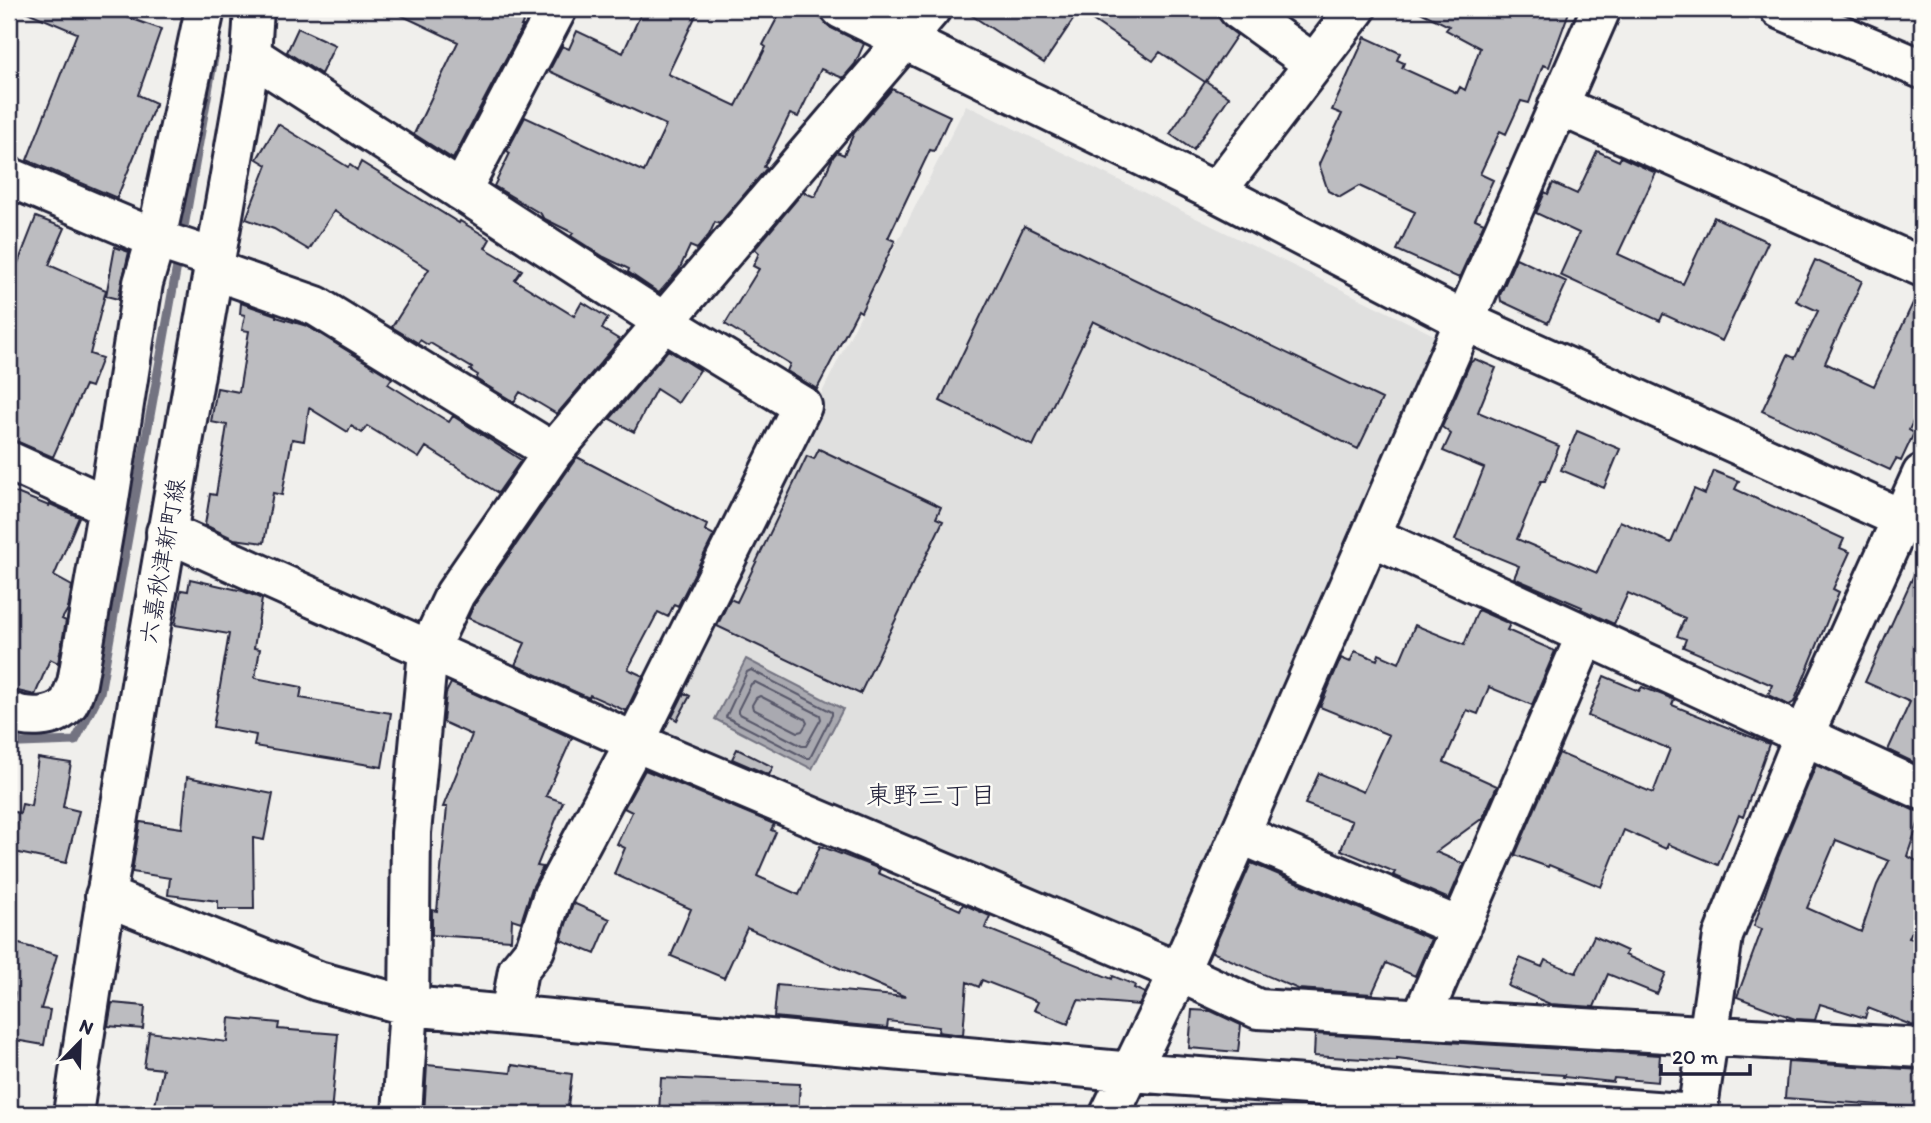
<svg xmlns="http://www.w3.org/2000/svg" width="1931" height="1123" viewBox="0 0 1931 1123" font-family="Itim,'Klee One',sans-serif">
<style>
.built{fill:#e0e0df}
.water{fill:#a9a9b0;stroke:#737381;stroke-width:2}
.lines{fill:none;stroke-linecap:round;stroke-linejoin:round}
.shore{stroke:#58586a;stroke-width:2}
.stream{stroke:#737381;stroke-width:9}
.building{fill:#bcbcc0;stroke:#22223b;stroke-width:2;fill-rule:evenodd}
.minor-casing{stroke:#22223b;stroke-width:44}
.major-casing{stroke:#22223b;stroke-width:44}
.minor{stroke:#fdfcf7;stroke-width:38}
.major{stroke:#fdfcf7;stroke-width:38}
.labels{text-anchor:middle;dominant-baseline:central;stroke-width:5;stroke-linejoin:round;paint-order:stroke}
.street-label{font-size:24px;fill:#22223b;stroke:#fdfcf7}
.neighbourhood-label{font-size:26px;fill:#22223b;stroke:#fdfcf7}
</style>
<rect width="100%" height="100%" fill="#f0efec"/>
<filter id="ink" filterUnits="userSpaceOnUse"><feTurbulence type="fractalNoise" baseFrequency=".0143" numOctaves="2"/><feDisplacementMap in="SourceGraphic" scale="14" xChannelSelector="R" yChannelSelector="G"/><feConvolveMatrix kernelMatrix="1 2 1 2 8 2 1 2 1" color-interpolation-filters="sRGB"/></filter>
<g filter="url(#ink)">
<path class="built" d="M966,105L1434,335L1438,348L1175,946L1163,950L662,738L656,724Z"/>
<path class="water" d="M746,659L843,709L812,769L715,719Z"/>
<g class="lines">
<path class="shore" d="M751,670L832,712V715L810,758H806L726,717L747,672Z
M755,682L820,715L821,719L806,746H802L738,713V710L751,684Z
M760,696L805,719L807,723L802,731L798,732L753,709L752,705L756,698Z"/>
<path class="stream" d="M182,238L217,41
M9,738L21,743L75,741L100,693L179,255"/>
</g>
<path class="building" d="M20,9H104L161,29L138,95L156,103L117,198L27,160L77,33Z
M388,9H529L521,26H523L453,159L414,134L458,42Z
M643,9H699L668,74L736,106L766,47L763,45L782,9H814L812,14L822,19L831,28L864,44L855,64L843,78L821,69L798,117L790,114L764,167L767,168L719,224L715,222L709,235L697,249L690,246L679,270L659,293L628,272L629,269L604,257L571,236L573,233L543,218L541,214L494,186L510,153L507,151L525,117L644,172L666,125L549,71L562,46L569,49L577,31L623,53Z
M962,9H1210L1217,14L1225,26L1237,35L1206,81L1229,97L1193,150L1170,134L1205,82L1160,52L1153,61L1079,11L1044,63Z
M1414,9H1570L1549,67L1543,65L1529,103L1521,101L1506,134L1500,131L1480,174L1493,180L1475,219L1484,223L1459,278L1397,250L1415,212L1359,186L1340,197L1328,191L1319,164L1342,114L1332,110L1365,37L1400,53L1397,60L1404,63L1402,68L1457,93L1460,87L1465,90L1480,48L1446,30L1449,26Z
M298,28L335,45L321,74L287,52Z
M892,89L950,116L934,151L930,150L888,238L895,241L879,275L861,312L858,310L817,389L787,371L790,364L725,324L759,269L753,266L759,253L755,249L803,192L815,197L833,157L837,152L844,155L854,133Z
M278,124L348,167L350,165L357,170L361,162L459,223L460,221L490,239L485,248L522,270L515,280L574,316L582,302L608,318L602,329L620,340L557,414L520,392L514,402L476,379L478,375L470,370L472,368L430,343L428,345L420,340L418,343L392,327L429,269L334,211L309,250L274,229L246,219L267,165L257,159Z
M1597,151L1619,161L1621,157L1656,173L1618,254L1683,284L1714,217L1768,242L1722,341L1663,314L1660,321L1560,275L1579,233L1536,213L1545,192L1548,194L1553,183L1577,194Z
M36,217L65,228L49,265L106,290L90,354L102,358L91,387L85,385L53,457L9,438V286Z
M1024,226L1382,399L1358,449L1093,321L1033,446L940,401Z
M115,247L129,252L118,299L106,296Z
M1516,258L1567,282L1548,323L1501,301L1500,295Z
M1815,260L1862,281L1825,363L1874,386L1920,288L1922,289V402L1909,430L1914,433L1901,461L1896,459L1890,470L1762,411L1788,355L1795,358L1818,311L1796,301Z
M241,303L276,315V317L307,326L392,378L388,384L449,422L453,416L521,460L498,493L426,447L419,458L367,426L362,433L351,426L348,432L309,408L304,441L292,439L282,495L273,493L264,543L234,539L205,525L210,494L216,495L227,425L211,422L217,388L239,392L249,331L242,330L245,315L240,314Z
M668,350L700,370L678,403L656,389L634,432L610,419Z
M1475,359L1496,368L1478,412L1559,446L1545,481H1541L1517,539L1597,573L1620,521L1671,543L1694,489L1705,494L1714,471L1739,481L1735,489L1844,539L1840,548L1850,552L1833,589L1839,592L1794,702L1789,705L1768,695L1772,685L1683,647L1686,639L1677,636L1685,618L1628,593L1614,624L1581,609L1582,607L1514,578L1519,566L1455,540L1484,468L1443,451L1451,434L1442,427L1470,363Z
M1577,431L1620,449L1604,488L1561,470Z
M819,449L941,507L936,518L943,521L860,694L717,626L730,599L737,602L807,456L814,459Z
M577,457L707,525L705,530L714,535L678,606L674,604L668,617L658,612L628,669L643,676L626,711L590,695L589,698L515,665L525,643L468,618L474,605Z
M9,490L49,506L50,504L79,517L54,576L72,586L68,609L62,619L66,621L58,663L50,659L35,695L9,689Z
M1922,557V748L1915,763L1888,750L1910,702L1865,682Z
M190,579L243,591L262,599L254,648L260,649L255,678L302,687L300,698L391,713L382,767L254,746L256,735L213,727L229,634L175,625L181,590L188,591Z
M1478,610L1510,624L1507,630L1555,651L1532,705L1489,687L1478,714L1467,710L1444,762L1497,786L1482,820H1480L1436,852L1464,864L1449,899L1393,875L1395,872L1341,850L1352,821L1305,804L1319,773L1363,792L1389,735L1320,707L1341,658L1350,662L1355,651L1377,660L1379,654L1399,663L1415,625L1464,645Z
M1604,676L1639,691L1642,687L1668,697L1674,700L1672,705L1769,744L1743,817L1739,815L1718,865L1668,844L1666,849L1624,830L1601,887L1549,865L1548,867L1515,855L1559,753L1653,793L1670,749L1588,716Z
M451,683L572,738L546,796L563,802L537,866L543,867L532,888L521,922L512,919L511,940L432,935V910L437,911L447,807H443L472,735L443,722L446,693Z
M684,693L690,696L677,720L672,717Z
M737,749L773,767L769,775L732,759Z
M38,758L71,763L63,807L79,811L66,863L9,851V811L20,813L22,804L31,806Z
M1816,765L1913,810L1922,812L1907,856L1921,863L1922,907L1909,938L1922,941V1026L1911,1025L1868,1008L1865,1018L1820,1004L1815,1020L1795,1019L1737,997L1762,929L1754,926L1775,865ZM1836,840L1889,861L1877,885L1861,932L1807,908Z
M645,770L774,824L771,830L776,832L757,876L799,895L820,846L880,869L878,873L960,910L963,904L990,916L985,928L1112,979L1113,976L1135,985L1134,988L1145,993L1139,1005L1078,1000L1068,1024L1034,1010L1038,1002L982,980L979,987L967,982L963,1035L938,1032L939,1027L888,1021L887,1028L774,1017L777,985L906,997L747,928L724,978L671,956L691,909L614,874L625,848L617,844L632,812L624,808Z
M187,777L273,794L264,840L253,838L254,909H218V901L168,895L170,878L132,872L140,822L182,828Z
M1251,863L1431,939L1415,976L1386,963L1372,994L1298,989L1212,952Z
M573,903L610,919L595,954L561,940Z
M1594,936L1627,951L1625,955L1666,973L1657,994L1608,974L1594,1007L1550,1004L1508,986L1520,958L1542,967L1545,960L1576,973Z
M9,941L57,955L41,1009L50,1010L44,1045L9,1039L15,993L9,992Z
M112,1003L145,1006L143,1029L108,1026Z
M1192,1010L1211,1011L1241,1025L1238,1052L1189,1048Z
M229,1018L279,1023L278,1029L338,1034L331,1114H153L163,1069L144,1067L149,1032L227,1042Z
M1315,1034L1660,1055L1658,1082L1614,1078L1613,1082L1563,1077L1564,1075L1484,1070L1397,1059V1061L1314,1056Z
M1788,1062L1922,1070V1108L1785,1098Z
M427,1065L511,1073L512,1065L572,1074L567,1114H424Z
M661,1078L800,1084L798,1114L761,1111V1114L659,1113Z"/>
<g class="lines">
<defs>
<path id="minor" d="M841,9L1216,192L1465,321L1922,528
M1238,9L1314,64
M1780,9L1922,69
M251,55L664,322L802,406L635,742L553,895L535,949L518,970L510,1015
M1558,105L1922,267
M9,177L156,239L216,259
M461,191L557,9
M1216,192L1356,9
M214,270L316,306L553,452
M9,461L108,506
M166,532L635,742L1179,972L1258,1009L1922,1048
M1371,536L1922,790
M9,712C27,719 54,720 68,704C72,699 74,689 77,683L108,506L143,283L156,239L205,9
M1240,834L1461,928
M105,896L318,981L409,1006L1132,1072L1695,1114
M1421,1019L1586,635
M402,1114L409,1006L411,833L428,651L455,594L553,452L931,9
M1110,1114L1179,972L1240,834L1601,9
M1697,1114L1723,936L1804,735L1922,474"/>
<path id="major" d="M73,1114C124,760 190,408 251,55L254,9"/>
</defs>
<use href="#minor" class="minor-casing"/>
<use href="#major" class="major-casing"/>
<use href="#minor" class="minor"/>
<use href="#major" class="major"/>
</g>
</g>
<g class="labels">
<g class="street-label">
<text transform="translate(162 561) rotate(-80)">六嘉秋津新町線</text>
</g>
<g class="neighbourhood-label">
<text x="931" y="795">東野三丁目</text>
</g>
</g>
<rect width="1931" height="1123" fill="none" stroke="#fdfcf7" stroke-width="35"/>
<rect x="18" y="18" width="1896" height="1088" fill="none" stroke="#22223b" stroke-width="2.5" filter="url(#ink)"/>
<g transform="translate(80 1042) rotate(23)" stroke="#fdfcf7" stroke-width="5" paint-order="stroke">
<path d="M0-5L12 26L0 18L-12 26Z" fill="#22223b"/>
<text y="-10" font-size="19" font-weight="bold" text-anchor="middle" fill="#22223b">N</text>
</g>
<path d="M1661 1064v10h89v-10" fill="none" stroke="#22223b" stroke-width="3.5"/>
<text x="1672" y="1064" font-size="21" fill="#22223b" stroke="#fdfcf7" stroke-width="5" paint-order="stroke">20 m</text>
</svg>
